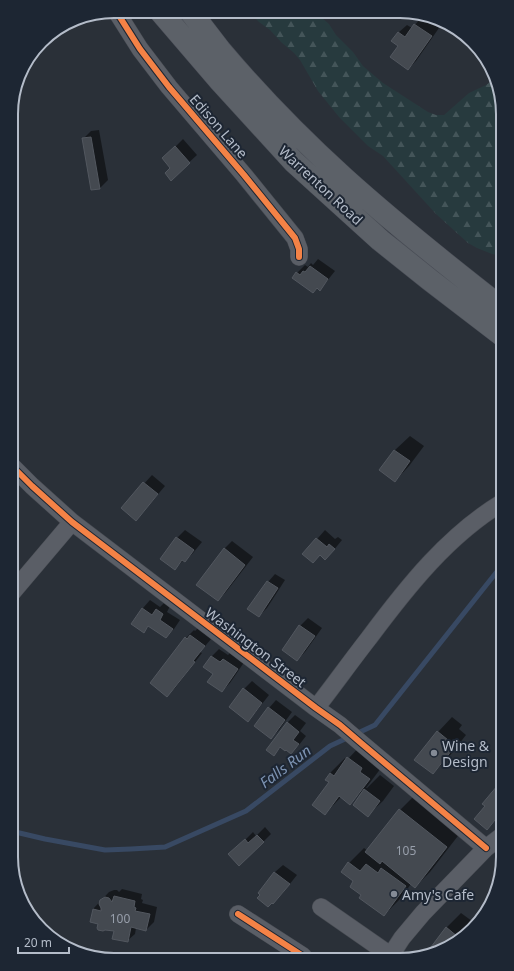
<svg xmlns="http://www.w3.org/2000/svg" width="514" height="971" viewBox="0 0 514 971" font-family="'Noto Sans',sans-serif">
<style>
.forest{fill:url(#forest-firs)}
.shadow{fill:#0007}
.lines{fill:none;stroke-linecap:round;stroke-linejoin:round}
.stream{stroke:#384963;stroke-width:5}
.building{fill:#444950;stroke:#52575f}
.minor-casing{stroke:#484c53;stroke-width:18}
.major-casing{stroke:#484c55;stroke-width:23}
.minor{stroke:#5a5e66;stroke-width:17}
.major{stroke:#5c6168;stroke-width:22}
.cycleway-casing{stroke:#1d2633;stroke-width:8}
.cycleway{stroke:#f48246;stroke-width:6}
.poi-dot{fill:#848b96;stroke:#1d2633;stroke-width:1.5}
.labels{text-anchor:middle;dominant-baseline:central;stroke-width:4;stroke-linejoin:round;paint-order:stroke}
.number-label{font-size:12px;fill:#989fab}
.street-label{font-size:14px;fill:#b4bcc9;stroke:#1d2633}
.poi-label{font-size:14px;fill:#b4bcc9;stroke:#1d2633;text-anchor:start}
.water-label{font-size:15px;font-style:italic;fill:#7c92b1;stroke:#1d2633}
.rim{fill:none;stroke:#b4bcc9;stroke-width:2}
</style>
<defs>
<pattern id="forest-firs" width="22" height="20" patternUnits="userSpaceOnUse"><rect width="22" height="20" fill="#273a3e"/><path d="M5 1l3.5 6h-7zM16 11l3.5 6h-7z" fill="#445559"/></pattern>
</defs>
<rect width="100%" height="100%" fill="#2a3038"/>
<path class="forest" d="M249,12H315L329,24L336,35L353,52L363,66L383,83L428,112L436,115H444L469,93L486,85L496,78L498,81L503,114V256L492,254L477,248L468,243L436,214L383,156L368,146L339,117L318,91L300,60L294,53L281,42L270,30L259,22Z"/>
<path class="shadow" d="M422,17L439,28L416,61L408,69L400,46L393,41L399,32L407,25L412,28Z
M99,130L108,180L100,188L92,189L83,139L91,131Z
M183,139L197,155L171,179V151Z
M318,259L335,271L327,281L319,289L317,288L313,292L297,273L305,265L308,267L311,263L313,265Z
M410,436L424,446L409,466L395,481L380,470L395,450Z
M152,475L165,486L143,512L136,520L122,508Z
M185,530L202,542L193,553L185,561L184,560L175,568L162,559L177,538Z
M325,530L335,539L338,537L342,540L333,551L320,554H304Z
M232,541L253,557L226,592L218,600L224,549Z
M275,574L285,580L267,608L259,616L268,582Z
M150,600L160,607L165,602L170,606L167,612L180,620L174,629L166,637L149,626L144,631L132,623L143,608Z
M308,618L322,628L305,652L297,660L283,649L300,626Z
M198,628L212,638L200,652L202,653L175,688L167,695L152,683L186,638L194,630L195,631Z
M219,649L228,655L231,652L245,661L230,683L222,691L214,674L212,656Z
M252,681L269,695L255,713L247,721L244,689Z
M276,700L292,712L279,730L271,738L269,708Z
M295,715L306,723L300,731L306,736L299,745L291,752L281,747L274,754L287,723Z
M452,717L462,725L459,729L466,735L448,758L433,773L438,732Z
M363,743L384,764L366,788H367L380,775L394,786L383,801L368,815L363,790L350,804L341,797L325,814L330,782L326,779L330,773L345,758L347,760Z
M503,780V813L487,828L486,806Z
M415,795L461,832L430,872L415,887L411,884L399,900L384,915L363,895L354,880L349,863L364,848L368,851L400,810Z
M265,827L271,834L263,842L238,847L253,832L256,836Z
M283,865L297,875L281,895L273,903L259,893L275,872Z
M122,889L142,894L141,899L143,900L142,903L157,907L154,922L146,930L136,928L135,934L127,941L115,931L93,909L109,892L114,890H117L119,892Z
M461,913L476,924L433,955L446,928Z"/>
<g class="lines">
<path class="stream" d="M11,831L45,839L105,850L131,849L165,847L246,811L330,746L375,725L503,564"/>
</g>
<path class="building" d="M414,24L432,36L408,70L390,57L398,46L391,41L398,32L405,37Z
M91,137L100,189L91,190L82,138Z
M175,146L190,163L171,181L165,173L170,168L162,158Z
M310,266L328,279L320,291L317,288L313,293L292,278L296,272L300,275L303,271L305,272Z
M394,450L410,461L395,482L379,470Z
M143,482L158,494L136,521L121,508Z
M176,537L194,550L185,562L182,560L175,570L160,559Z
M316,538L327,547L329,544L335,549L325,560L320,555L313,563L302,554Z
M224,548L245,565L218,601L196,585Z
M267,581L278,588L259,617L247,609Z
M142,608L152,615L156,609L163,614L160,620L173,629L166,638L148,626L144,633L131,624Z
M299,625L315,636L297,661L282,650Z
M190,635L205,646L193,661L195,662L167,697L150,683L185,637L187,639Z
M211,656L220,662L223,659L238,669L222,692L207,682L213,674L203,667Z
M243,688L262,703L248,722L229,707Z
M268,707L285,720L271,739L254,726Z
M287,722L299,732L293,740L299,744L291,754L286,750L285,751L280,747L274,756L266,750Z
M437,731L448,740L445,745L452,750L433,774L414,760Z
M347,757L362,768L360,772L370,779L350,805L339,796L325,815L312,805L329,782L325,780L330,773L334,776Z
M503,779V810L487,830L474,819L485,806L482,804Z
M364,789L380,801L368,817L353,805Z
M399,809L447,847L415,888L382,861L380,864L365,852Z
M257,835L264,842L239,866L228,854L245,839L248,843Z
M348,862L360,871L366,864L378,873L381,868L406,886L384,916L359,898L361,895L350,887L353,881L341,872Z
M274,872L290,884L273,904L272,903L268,907L257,898L260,895L258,893Z
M114,896L135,901L134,907L136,908L135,911L150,914L146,931L131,927L128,942L112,939L114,931L105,930L103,931L98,930L97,928L98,924L90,922L93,909L101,911V908L99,904L100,900L105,897L109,898L112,902Z
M446,927L458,937L433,955H425Z"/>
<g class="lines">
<defs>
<path id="minor" d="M116,11L140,49L169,87L244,175L295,238L299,249V257
M11,465L32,486L72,522L316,708L340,725L361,743L486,848
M11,594L72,522
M316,708C334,685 351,661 369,638C407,587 448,535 503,502
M321,907L390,955
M238,914L303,956
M391,955L402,938L423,913L486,848L503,835"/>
<path id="major" d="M160,11L220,81L294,162L380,240L430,280L503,336
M190,11C200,24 210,37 220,50C258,95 300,138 344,178C395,224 449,267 503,309"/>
</defs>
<use href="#minor" class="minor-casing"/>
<use href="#major" class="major-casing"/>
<use href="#minor" class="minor"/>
<use href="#major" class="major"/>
<defs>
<path id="cycleway" d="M116,11L140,49L169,87L244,175L295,238L299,249V257
M11,465L32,486L72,522L316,708L340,725L361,743L486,848
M238,914L303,956"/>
</defs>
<use href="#cycleway" class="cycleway-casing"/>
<use href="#cycleway" class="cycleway"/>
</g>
<g class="poi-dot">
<circle cx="434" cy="753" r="4"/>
<circle cx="394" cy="894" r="4"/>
</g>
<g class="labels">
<g class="number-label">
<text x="406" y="850">105</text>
<text x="120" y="918">100</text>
</g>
<g class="street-label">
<text transform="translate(219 126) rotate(49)">Edison Lane</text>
<text transform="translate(321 185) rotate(43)">Warrenton Road</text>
<text transform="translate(256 647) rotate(37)">Washington Street</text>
</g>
<g class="poi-label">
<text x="442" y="745">Wine &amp;<tspan x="442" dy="16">Design</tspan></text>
<text x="402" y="894">Amy's Cafe</text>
</g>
<g class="water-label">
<text transform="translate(285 766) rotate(-37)">Falls Run</text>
</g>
</g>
<path d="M0 0H514V971H0ZM114 18H400A96 96 0 0 1 496 114V857A96 96 0 0 1 400 953H114A96 96 0 0 1 18 857V114A96 96 0 0 1 114 18Z" fill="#1d2633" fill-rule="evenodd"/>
<path class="rim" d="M114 18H400A96 96 0 0 1 496 114V857A96 96 0 0 1 400 953H114A96 96 0 0 1 18 857V114A96 96 0 0 1 114 18Z"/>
<path d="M18 947v6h51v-6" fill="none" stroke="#b4bcc9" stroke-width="2"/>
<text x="24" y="947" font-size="12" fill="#b4bcc9" stroke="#1d2633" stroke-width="3" paint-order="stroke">20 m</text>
</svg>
